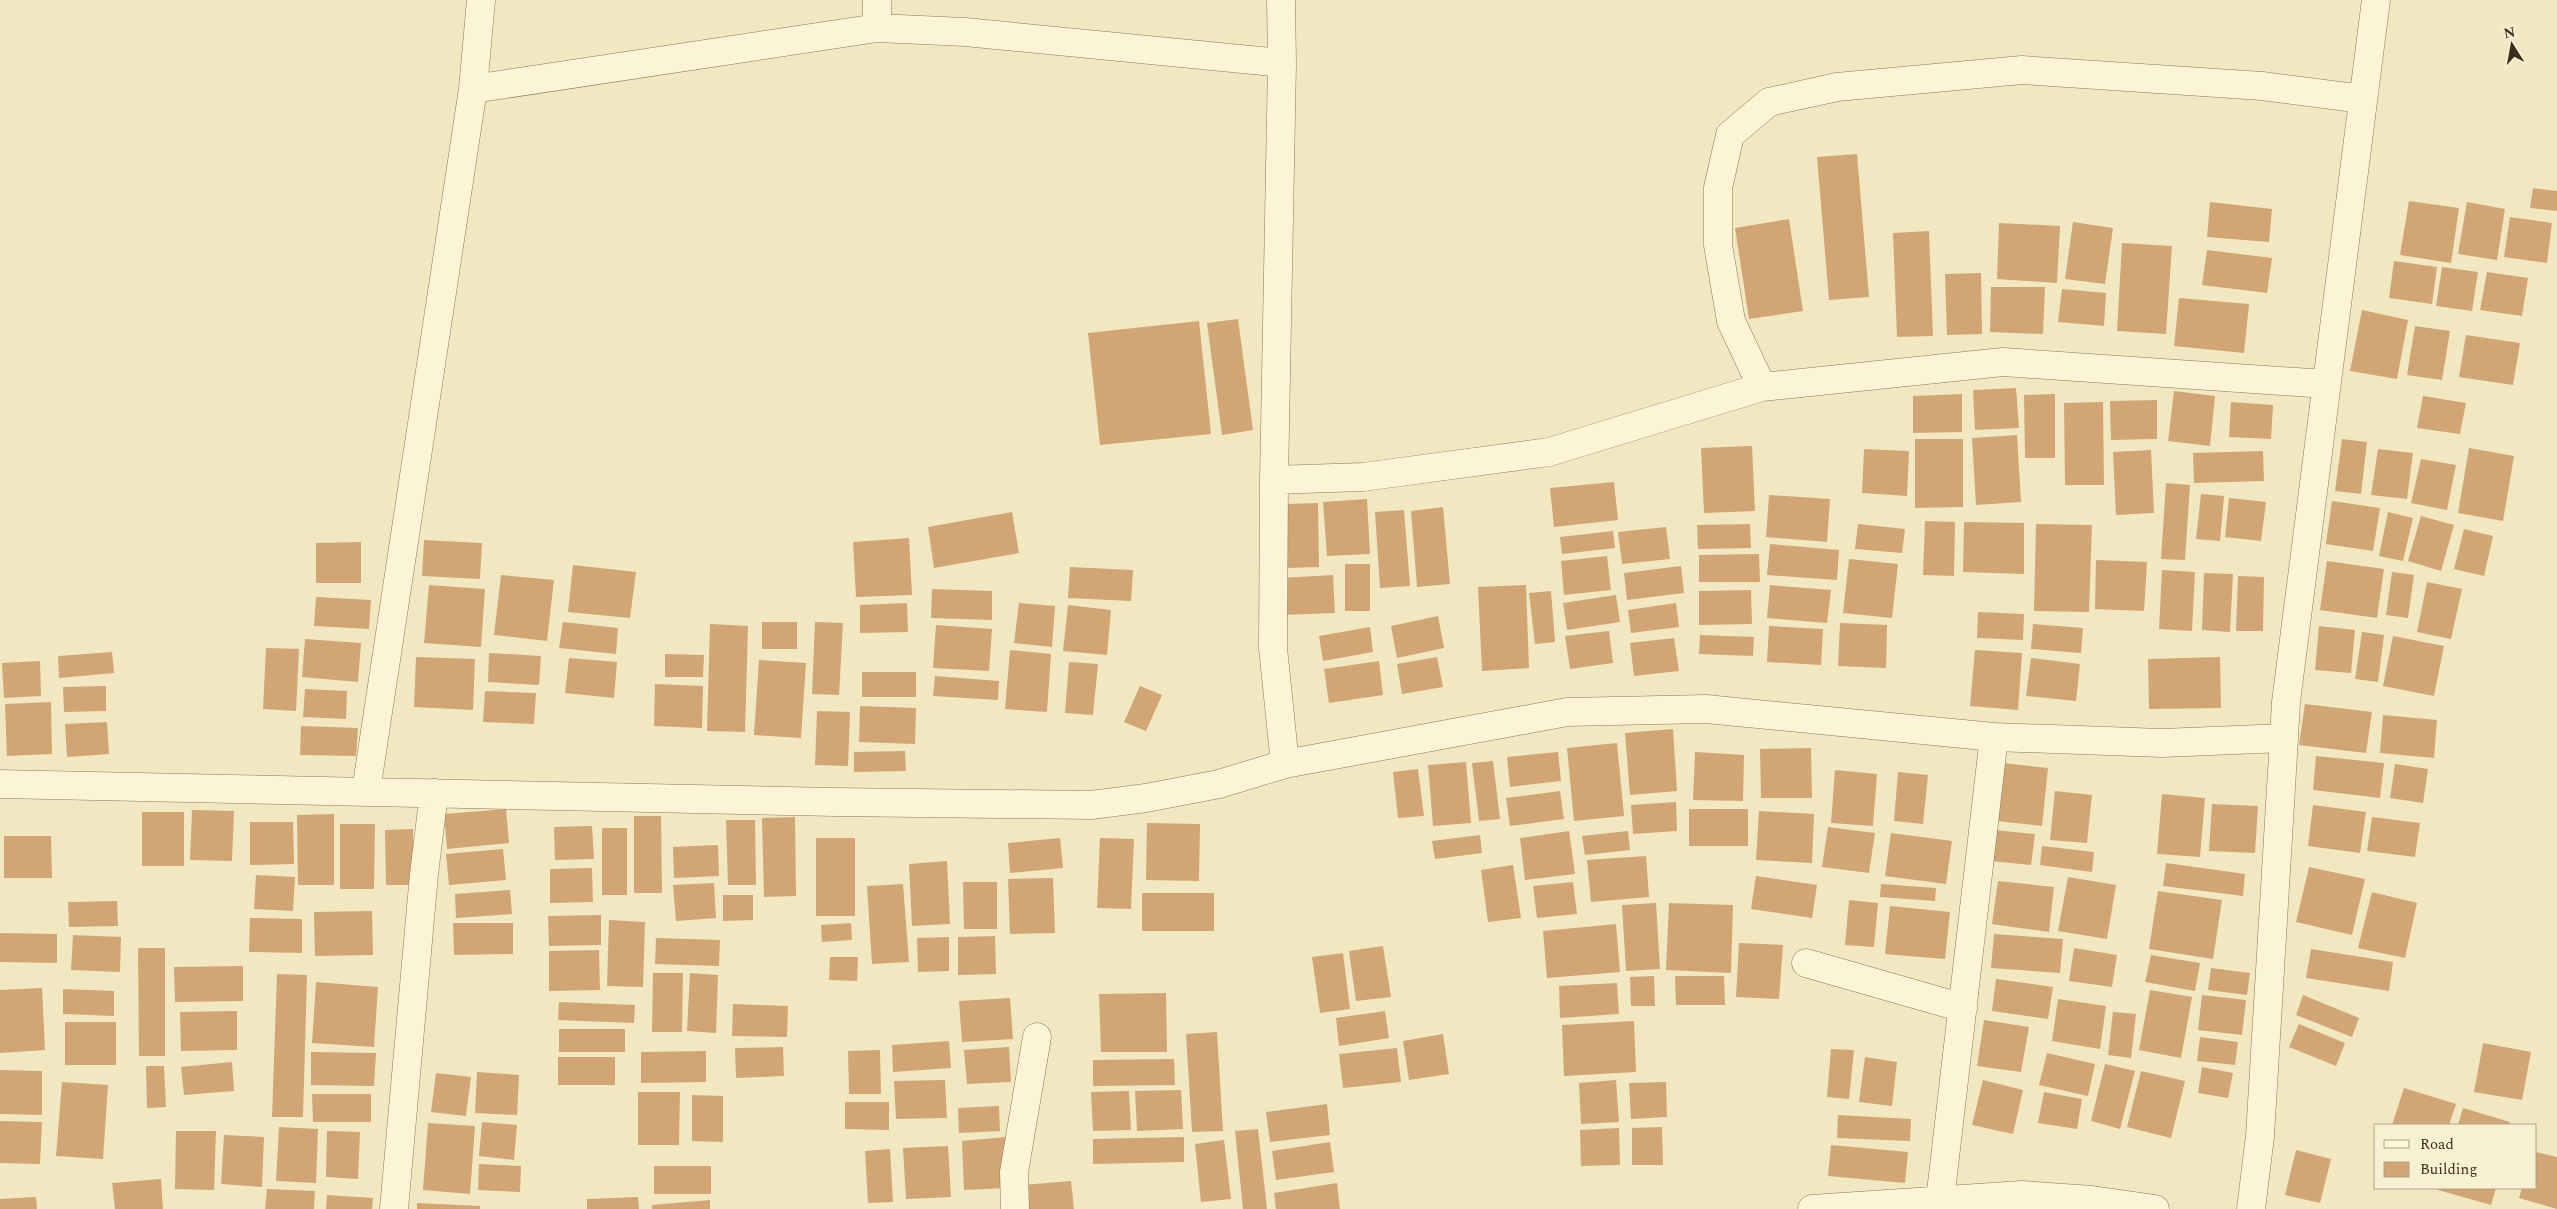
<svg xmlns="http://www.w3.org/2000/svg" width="2557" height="1209" viewBox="0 0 2557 1209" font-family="Spectral,serif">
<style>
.building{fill:#d1a674}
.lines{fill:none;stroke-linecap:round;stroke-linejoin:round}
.street-casing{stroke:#8c7957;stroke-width:29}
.street{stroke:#fbf4d5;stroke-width:28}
</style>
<rect width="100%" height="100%" fill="#f1e8c1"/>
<path class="building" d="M1857,154L1869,297L1829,300L1817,157Z
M2533,188L2557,191V211L2530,208Z
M2409,201L2459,208L2451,263L2400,255Z
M2210,202L2272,209L2269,242L2207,237Z
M2467,202L2505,209L2497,260L2458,254Z
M2510,217L2552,223L2547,263L2504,257Z
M1789,219L1803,311L1749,319L1735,228Z
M2073,222L2113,228L2105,284L2065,279Z
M1999,223L2060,226L2057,283L1997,279Z
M1929,231L1933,336L1897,337L1893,233Z
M2122,243L2172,246L2166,334L2117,331Z
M2207,250L2272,258L2267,293L2202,285Z
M2394,261L2437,267L2432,304L2389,298Z
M2442,267L2478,272L2472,311L2436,306Z
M2487,272L2528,278L2522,316L2480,310Z
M1981,273L1982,334L1947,335L1945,274Z
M1991,287H2045L2043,334L1990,332Z
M2062,289L2106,293L2104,326L2058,322Z
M2179,298L2249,304L2244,353L2174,346Z
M2362,310L2408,320L2397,379L2350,371Z
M1238,319L1253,430L1222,435L1207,323Z
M1199,321L1211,434L1100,445L1088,333Z
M2415,326L2450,331L2442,380L2407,375Z
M2466,335L2520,343L2513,385L2459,377Z
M2016,388L2019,428L1975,430L1973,390Z
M2174,391L2215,396L2210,446L2168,441Z
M1962,394V432L1913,433V396Z
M2055,394V458H2025L2024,395Z
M2423,396L2466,403L2460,434L2417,428Z
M2157,400V439L2111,440L2110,401Z
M2103,402L2104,485H2065L2064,403Z
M2231,402L2273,405L2271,439L2229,437Z
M2017,435L2021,502L1976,505L1972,438Z
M1915,439H1963V507L1915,508Z
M2342,439L2367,442L2361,494L2335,491Z
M1752,446L1755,511L1704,513L1701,448Z
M2469,448L2514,456L2503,521L2458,513Z
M1864,449L1909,451L1907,496L1862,493Z
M2378,449L2413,453L2407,499L2371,495Z
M2151,450L2154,513L2116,515L2113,452Z
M2263,451L2264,481L2194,483L2193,453Z
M2421,459L2456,465L2447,510L2411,503Z
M1614,482L1618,520L1554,527L1550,488Z
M2166,483L2190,485L2185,560L2161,559Z
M2201,494L2224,496L2220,541L2196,539Z
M1769,495L1830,499L1827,542L1766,537Z
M2229,498L2266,502L2261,541L2225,537Z
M1367,499L1370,554L1327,556L1323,502Z
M2332,501L2380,508L2373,551L2326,544Z
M1318,503L1319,567L1287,568V504Z
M1443,507L1450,584L1417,587L1411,511Z
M1404,510L1410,586L1380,588L1375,512Z
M1012,512L1019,553L934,568L928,527Z
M2388,512L2413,518L2403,561L2379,556Z
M2421,516L2454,525L2441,571L2408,561Z
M1925,521L1955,522L1954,576L1923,575Z
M1964,522L2024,523V574L1963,572Z
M1750,524L1751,548L1698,549L1697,525Z
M1858,524L1905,529L1902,553L1855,549Z
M2036,524L2092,525L2089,612L2034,611Z
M1666,527L1670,559L1622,564L1618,532Z
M2464,529L2493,536L2484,576L2454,569Z
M1613,531L1615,548L1562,554L1560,537Z
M909,538L912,595L856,597L853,542Z
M424,540L482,543L480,579L422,576Z
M361,542V583H316V543Z
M1770,544L1839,550L1837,580L1767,575Z
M1759,554L1760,582H1699V555Z
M1607,556L1611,590L1564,595L1561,561Z
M1849,559L1898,564L1892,618L1843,613Z
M2096,560L2147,562L2144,611L2095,609Z
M2327,561L2384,569L2377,618L2320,610Z
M1345,564H1370V611H1345Z
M573,565L636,572L630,618L568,612Z
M1681,566L1684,593L1627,600L1624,573Z
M1070,567L1133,570L1131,601L1068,598Z
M2162,570L2195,572L2192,631L2159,629Z
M2392,572L2414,575L2408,618L2386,615Z
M2204,573L2233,574L2230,632L2202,630Z
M501,575L554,580L547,641L494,635Z
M1333,575L1335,613L1280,615L1279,578Z
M2238,576L2264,577L2263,631H2236Z
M2427,582L2462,589L2451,639L2417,632Z
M429,585L485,589L481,647L424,643Z
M1526,585L1529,668L1482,671L1478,587Z
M1770,585L1831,590L1827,623L1767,618Z
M932,589L992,591V620L931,618Z
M1751,590L1752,624L1699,625V591Z
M1551,591L1555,642L1535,644L1529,593Z
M1616,595L1620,622L1567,630L1563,603Z
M316,597L371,600L369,629L314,626Z
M907,603L908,632L860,633V605Z
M1019,603L1055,606L1052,647L1014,643Z
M1676,603L1679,627L1631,633L1628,610Z
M1068,605L1111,610L1107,655L1063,651Z
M1978,612L2024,614L2023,640L1977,638Z
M1438,616L1444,648L1397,658L1391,626Z
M563,622L618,628L616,654L559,648Z
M762,622H797V649H762Z
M815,622L843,623L839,695L812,694Z
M1840,623L1887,625L1886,668L1838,666Z
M710,624L748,626L745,732L707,731Z
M2033,624L2083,628L2081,653L2031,649Z
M936,625L992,629L989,671L933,668Z
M1769,626L1823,629L1821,665L1767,662Z
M2319,626L2355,630L2351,673L2315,670Z
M1370,627L1373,652L1323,661L1319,636Z
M1609,631L1613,663L1570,669L1565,636Z
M2362,632L2384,635L2378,682L2355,679Z
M1700,635L1754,637L1753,656L1699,654Z
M2393,636L2444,646L2434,696L2383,686Z
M1674,638L1679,671L1634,676L1630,643Z
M305,639L361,643L358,682L302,677Z
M266,648L299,649L296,711L263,709Z
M1010,650L1051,654L1047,712L1005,709Z
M1975,650L2022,653L2018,710L1970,706Z
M112,652L114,673L59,678L58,656Z
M489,653L541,656L539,685L488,682Z
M665,654L704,655L703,677H665Z
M416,657L475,659L473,710L414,707Z
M1437,657L1443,687L1402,694L1397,664Z
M2220,657L2221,708L2149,709L2148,659Z
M569,658L617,662L614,698L565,693Z
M2031,658L2080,664L2076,701L2026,696Z
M759,660L806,663L801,738L754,735Z
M40,661L41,696L4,698L2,663Z
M1379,661L1383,695L1329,703L1324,669Z
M1069,662L1098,664L1093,715L1065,713Z
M862,672H916V697H862Z
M935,676L999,681L998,700L933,696Z
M655,684L703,686L702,728L654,726Z
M106,686V711L64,712L63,687Z
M1140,686L1162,695L1146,731L1124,722Z
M305,689L347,691L346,719L303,717Z
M485,691L536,693L534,724L483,722Z
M51,702L52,754L7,756L5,704Z
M2305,704L2372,712L2366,753L2299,745Z
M860,706L916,708L915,744L859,742Z
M817,711L850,712L848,766L815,765Z
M2383,715L2437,720L2434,758L2380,753Z
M107,722L109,754L67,757L65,724Z
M301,726L358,728L356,756L300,755Z
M1673,729L1677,791L1630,795L1625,733Z
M1617,743L1624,816L1574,821L1567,748Z
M1811,748L1812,798H1761L1760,749Z
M905,751L906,771L854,772V752Z
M1558,752L1561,781L1510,787L1507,757Z
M1695,752L1744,755L1743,801L1693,800Z
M2316,756L2384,763L2380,798L2313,790Z
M1493,761L1500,819L1479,821L1472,763Z
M1466,762L1471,823L1433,826L1428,765Z
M2003,763L2048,768L2042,826L1997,821Z
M2395,764L2428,769L2423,803L2390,798Z
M1418,769L1424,816L1398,818L1393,772Z
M1835,770L1877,774L1873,826L1831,823Z
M1898,772L1928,775L1923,824L1894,821Z
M1560,791L1564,819L1510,826L1506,798Z
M2055,791L2092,795L2087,843L2050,840Z
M2162,794L2205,798L2200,857L2157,854Z
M1676,802L1677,831L1633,834L1631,805Z
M2212,804L2258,806L2255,853L2209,851Z
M2313,805L2366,812L2360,853L2308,846Z
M506,809L509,843L447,849L444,814Z
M1689,809H1748V846H1689Z
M192,810L234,811L232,861L190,860Z
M1759,811L1814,814L1812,863L1756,860Z
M142,812H184V866H142Z
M334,814V885H298L297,815Z
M634,816H661L662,893H634Z
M795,817L796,896L764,897L762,818Z
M2372,817L2420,823L2415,857L2367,851Z
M726,820H755L756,885H728Z
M250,822H293L294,864L250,865Z
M1147,823L1200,824L1199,881L1146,880Z
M340,824H375L374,889H340Z
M592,826L594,859L555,860L554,827Z
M1828,827L1875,833L1869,873L1822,867Z
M602,828H627V895H602Z
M413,829L414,885H386L385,830Z
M1994,830L2035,834L2031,865L1990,861Z
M1569,831L1575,874L1525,880L1520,838Z
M1628,831L1630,850L1585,855L1582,836Z
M1891,833L1952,841L1946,884L1885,876Z
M1480,835L1482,853L1435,859L1432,841Z
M4,836H51L52,878H4Z
M816,838H855V916H816Z
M1060,838L1063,868L1010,873L1008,843Z
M1100,838L1134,839L1131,909L1097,908Z
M718,845L719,876L674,878L673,847Z
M2042,846L2094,852L2092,872L2040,865Z
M503,849L506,880L449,885L446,854Z
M1646,856L1649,897L1591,902L1587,860Z
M947,861L950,924L912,926L909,864Z
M2166,863L2245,874L2243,896L2163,886Z
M1513,865L1521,918L1488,922L1481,870Z
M2309,867L2365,879L2352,935L2296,922Z
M592,868L593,902L550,903V869Z
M256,875L295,877L293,911L254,909Z
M1756,876L1817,885L1812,918L1751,909Z
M2068,877L2116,885L2107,939L2058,931Z
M1053,878L1055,933L1010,934L1008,879Z
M1998,881L2054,887L2049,932L1992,924Z
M963,882H997V929H964Z
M1573,882L1577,914L1537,918L1533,886Z
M714,883L716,918L676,921L673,885Z
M903,884L909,962L872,964L867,886Z
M1881,884L1936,888L1935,901L1880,897Z
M510,890L512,914L456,918L455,894Z
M2158,891L2222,900L2213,959L2149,949Z
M2372,892L2417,903L2405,958L2358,948Z
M1142,893H1214V931H1142Z
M723,895H753V920L723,921Z
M1849,900L1878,903L1874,947L1845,945Z
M117,901L118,926L69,927L68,902Z
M1656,903L1660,969L1626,971L1622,905Z
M1669,903L1733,905L1731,973L1666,970Z
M1890,906L1950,912L1945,959L1885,954Z
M372,911L373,955L315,956L314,912Z
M601,915V945L549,946L548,916Z
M250,918L302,919V953L249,952Z
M609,920L645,922L643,987L607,986Z
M453,923H513V954L454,955Z
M851,923L852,940L822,942L821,925Z
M1616,924L1620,972L1547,978L1543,931Z
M0,933L57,934V963L0,962Z
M1994,934L2063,939L2060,973L1991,968Z
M73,935L121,937L120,972L71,970Z
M995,936L996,974L958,975V937Z
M949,937V971L918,972L917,938Z
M656,938L720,940L719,966L655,964Z
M1739,943L1783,945L1779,999L1736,997Z
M1383,946L1391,997L1356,1001L1349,951Z
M138,948H165V1056H139Z
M2074,948L2117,955L2112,987L2069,981Z
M2311,949L2393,962L2389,991L2306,978Z
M599,950L600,990L549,991V951Z
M1343,953L1350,1009L1320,1013L1312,957Z
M2151,955L2200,963L2195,991L2145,982Z
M830,957H858L857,981L829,980Z
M243,966V1001L175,1002L174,967Z
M2211,968L2250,973L2247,995L2208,990Z
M653,973H683L682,1032H652Z
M690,973L718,975L716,1033L687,1031Z
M277,974L307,975L303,1117H272Z
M1654,976L1655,1006H1631L1630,977Z
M1675,976H1724L1725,1005H1676Z
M1996,979L2053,987L2048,1019L1992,1011Z
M316,982L378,987L374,1047L312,1043Z
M1617,983L1619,1014L1560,1018L1559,986Z
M42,988L45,1050L0,1053V990Z
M63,989L114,991V1016L63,1014Z
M2150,990L2192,997L2181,1058L2139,1050Z
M1166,993L1167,1052H1101L1099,994Z
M2202,995L2246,1000L2242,1035L2198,1030Z
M2303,995L2359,1018L2352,1037L2296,1015Z
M1010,998L1013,1039L962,1042L959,1001Z
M2058,999L2106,1006L2100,1049L2052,1041Z
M559,1002L635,1005L634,1023L558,1020Z
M733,1004L788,1006L787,1037L732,1036Z
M237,1011V1050L181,1051L180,1012Z
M1385,1011L1389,1038L1339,1046L1336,1018Z
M2113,1012L2136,1014L2131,1058L2108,1055Z
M1984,1020L2029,1027L2021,1072L1977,1066Z
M1634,1021L1636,1072L1564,1076L1562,1025Z
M65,1022H116V1065H65Z
M2299,1024L2345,1043L2336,1066L2289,1047Z
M559,1029H625V1052H559Z
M1217,1032L1223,1131L1192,1132L1186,1034Z
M1443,1034L1449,1074L1409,1080L1403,1041Z
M2200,1037L2238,1042L2235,1065L2197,1061Z
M949,1041L951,1068L893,1072L892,1045Z
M2483,1043L2531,1052L2522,1100L2474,1092Z
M783,1047L784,1076L736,1078L735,1048Z
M1009,1047L1011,1082L967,1084L964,1050Z
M1397,1048L1401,1082L1343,1088L1339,1054Z
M1831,1049L1854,1050L1849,1099L1827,1097Z
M880,1050L881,1094H849L848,1051Z
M706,1051V1082L641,1083V1052Z
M311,1052L376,1053L374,1086L311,1085Z
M2047,1053L2095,1064L2088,1096L2039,1085Z
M558,1057H615V1085H558Z
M1865,1057L1897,1062L1892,1106L1859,1102Z
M1174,1059L1175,1085L1093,1086V1060Z
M232,1062L234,1091L184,1095L181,1067Z
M2105,1064L2135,1071L2120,1129L2091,1121Z
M146,1066H164L166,1107L147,1108Z
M2202,1067L2233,1073L2228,1098L2198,1093Z
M0,1070L42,1071V1115L0,1114Z
M2141,1071L2185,1081L2171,1138L2127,1127Z
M477,1072L519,1075L517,1115L475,1113Z
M436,1073L471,1077L466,1116L431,1112Z
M945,1080L947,1118L896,1119L894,1081Z
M1616,1080L1619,1122L1581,1124L1579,1083Z
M1983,1080L2023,1090L2013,1134L1972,1125Z
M62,1082L108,1085L103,1159L56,1156Z
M1666,1082L1667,1117L1631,1119L1629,1083Z
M2404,1088L2456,1104L2449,1125H2392Z
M1181,1090L1183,1129L1137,1131L1135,1091Z
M1129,1091L1131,1130L1093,1131L1091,1092Z
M638,1092H680L679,1145H638Z
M2044,1092L2082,1099L2077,1129L2038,1123Z
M312,1094H371V1122H313Z
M692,1095L723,1096V1142L692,1141Z
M845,1102H889V1130L845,1129Z
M1327,1104L1330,1135L1270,1142L1266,1112Z
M999,1106L1000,1131L959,1133L958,1108Z
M2463,1108L2510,1122L2509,1125H2458Z
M1838,1115L1911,1119L1910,1141L1837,1138Z
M0,1121L42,1122L40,1164L0,1163Z
M482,1122L517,1125L514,1160L479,1156Z
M428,1123L475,1126L470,1194L423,1190Z
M279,1127L318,1129L316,1183L276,1181Z
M1662,1127L1663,1165H1632V1128Z
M1619,1128L1620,1165L1581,1166L1580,1130Z
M1258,1129L1267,1209H1243L1235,1131Z
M176,1131H216L214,1190L175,1189Z
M327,1131L360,1132L358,1179L326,1177Z
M224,1135L264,1137L262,1187L221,1184Z
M1005,1137L1008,1188L964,1190L962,1141Z
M1184,1137V1162L1093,1164V1139Z
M1224,1140L1231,1199L1201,1202L1195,1144Z
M1330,1142L1334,1172L1276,1180L1272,1151Z
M1831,1145L1908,1152L1905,1183L1828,1176Z
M948,1146L951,1197L906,1199L903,1148Z
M890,1149L893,1202L868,1203L865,1151Z
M2296,1150L2331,1159L2320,1203L2285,1195Z
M2536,1152L2557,1157V1209L2519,1198L2522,1188H2536Z
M479,1164L521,1166L520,1192L478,1190Z
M654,1166H711V1194H654Z
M161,1179L163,1209H115L112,1183Z
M1071,1181L1074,1209H1023L1022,1185Z
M1337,1183L1340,1209H1276L1274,1193Z
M2438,1188H2496L2491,1205L2438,1190Z
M267,1189L315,1191L314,1209H265Z
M327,1195L373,1198L372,1209H326Z
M36,1197L37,1209H0V1199Z
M638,1197L639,1209H587V1199Z
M710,1200V1209H652V1205Z
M417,1203L480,1206V1209H417Z"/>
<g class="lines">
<defs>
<path id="street" d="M877,0V28
M1281,0L1282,63L1274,480L1273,648L1285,764L1567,712L1706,709L1994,737L2162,743L2284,738L2286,702L2376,0
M473,89L877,28L965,32L1282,63
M1762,387L1731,321L1718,245V188L1730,135L1769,102L1837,87L2022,70L2262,86L2363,99
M1274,480L1363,477L1549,452L1762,387L2003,362L2326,384
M0,784L835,802L1091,805L1146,798L1219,784L1285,764
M366,791L473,89L481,0
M1806,963L1963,1008
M394,1209L424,874L434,793
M1015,1209L1014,1172L1037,1037
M1812,1209L2022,1195L2092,1200L2155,1209
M1939,1209L1994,737
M2251,1209L2260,1136L2284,738"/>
</defs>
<use href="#street" class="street-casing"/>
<use href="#street" class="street"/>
</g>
<rect x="2374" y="1124" width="162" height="65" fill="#f8f1d1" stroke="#aca389"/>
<rect x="2384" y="1140" width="25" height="8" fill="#fbf4d5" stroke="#aca389"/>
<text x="2420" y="1149" font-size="15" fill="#3a2e1d">Road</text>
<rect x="2384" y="1162" width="25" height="15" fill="#d1a674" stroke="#aca389"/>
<text x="2420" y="1174" font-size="15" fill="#3a2e1d">Building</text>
<g transform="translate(2512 45) rotate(349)" stroke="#f8f1d1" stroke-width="4" paint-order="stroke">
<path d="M0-4L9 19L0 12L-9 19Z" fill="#3a2e1d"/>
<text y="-8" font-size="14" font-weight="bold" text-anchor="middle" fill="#3a2e1d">N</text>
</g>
</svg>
